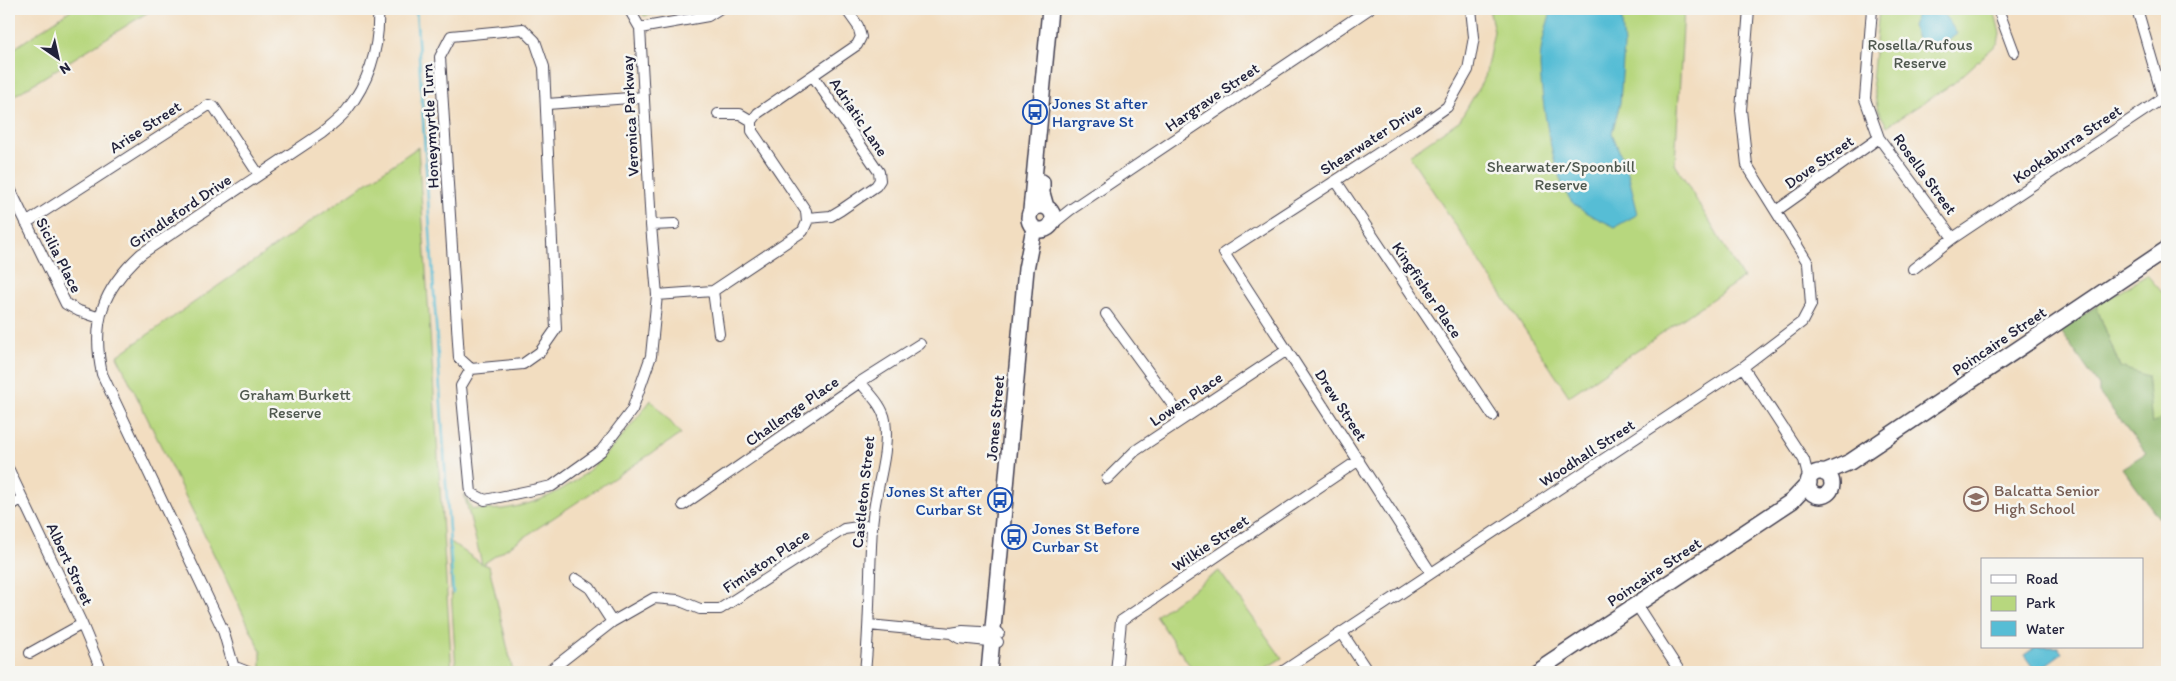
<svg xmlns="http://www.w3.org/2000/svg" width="2176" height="681" viewBox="0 0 2176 681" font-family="Itim,sans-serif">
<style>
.green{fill:#b7d77e;stroke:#6c7c5c}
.forest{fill:#91b86d;stroke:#5a6d54}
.water{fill:#57bdd5;stroke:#3c7088}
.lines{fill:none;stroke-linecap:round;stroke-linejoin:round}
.stream{stroke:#57bdd5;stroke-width:2.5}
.street-casing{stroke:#413e4f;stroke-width:12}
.secondary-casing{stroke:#413e4f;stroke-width:18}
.street{stroke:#fff;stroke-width:10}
.secondary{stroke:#fff;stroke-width:15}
.labels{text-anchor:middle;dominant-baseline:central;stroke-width:5;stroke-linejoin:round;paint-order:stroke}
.park-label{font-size:16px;fill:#4f584f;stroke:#f6f6f2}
.street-label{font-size:16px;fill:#22223b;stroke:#f6f6f2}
.transit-label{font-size:16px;fill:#164399;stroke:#f6f6f2;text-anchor:start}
.education-label{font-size:16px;fill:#785e54;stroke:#f6f6f2;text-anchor:start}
</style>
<rect width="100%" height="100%" fill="#f6f6f2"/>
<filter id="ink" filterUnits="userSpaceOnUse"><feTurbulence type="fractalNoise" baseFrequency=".02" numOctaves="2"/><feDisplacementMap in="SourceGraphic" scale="10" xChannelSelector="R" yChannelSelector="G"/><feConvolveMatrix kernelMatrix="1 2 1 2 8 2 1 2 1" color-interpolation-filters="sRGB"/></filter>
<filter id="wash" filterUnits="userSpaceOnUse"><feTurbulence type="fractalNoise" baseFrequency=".0096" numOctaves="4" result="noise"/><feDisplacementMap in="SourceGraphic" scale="20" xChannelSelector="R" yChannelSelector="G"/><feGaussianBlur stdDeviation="1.12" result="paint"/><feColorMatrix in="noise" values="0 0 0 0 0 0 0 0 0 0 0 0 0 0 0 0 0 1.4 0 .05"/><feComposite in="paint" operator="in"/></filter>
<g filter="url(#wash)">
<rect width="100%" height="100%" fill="#f2ddc0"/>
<path class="green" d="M72,9H153L9,99V52Z
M639,9H684L644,16Z
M1489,9H1684L1675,164L1743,278L1569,396L1409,155L1460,120L1485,77L1494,31Z
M1879,9H1990L1996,17L2000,33L1998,43L1954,83L1887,126L1878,110L1872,82Z
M418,147L452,672H261V651L117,356Z
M2147,275L2167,298V414L2152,425L2147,377L2120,367L2096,306Z
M651,400L681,434L483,564L489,566L513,672H456L448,540L482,564L464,494L472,509C482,509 493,510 503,509C574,499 610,453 651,400Z
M1219,571L1282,658L1259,672H1194L1156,616Z"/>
<path class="forest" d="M2096,306L2120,367L2147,376L2152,424L2167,414V529L2122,468L2146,453L2099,393V386L2060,330Z"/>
<path class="water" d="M1552,9H1621L1624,46L1620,103L1612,133L1628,173L1638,214L1615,227C1602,220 1582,213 1572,202C1552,177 1541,97 1540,65C1540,46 1546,27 1552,9Z
M1919,9C1944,9 1945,15 1957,34L1938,48L1920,45L1912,26Z
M2036,647H2058L2062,653L2036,672L2024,655Z"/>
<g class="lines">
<path class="stream" d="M416,9L453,593"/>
</g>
</g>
<g filter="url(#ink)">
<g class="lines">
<defs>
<path id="street" d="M1872,9L1865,99L1879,138L1953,238
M1998,9L2014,52
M640,28L708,16L719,9
M523,29L535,41L544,67L556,329L540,352L523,364L471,369L459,358L440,57L451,36Z
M547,104L644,97
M718,114H740L752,121
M1336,181L1493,416
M9,187L66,304L79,311L100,318
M1776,211L1879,138
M807,218L831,216L841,210L876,186L880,180L879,172L813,76
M26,223L209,105L214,107L259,175
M651,225L675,224
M1050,226L1070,210L1369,9
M1913,269L1953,238L2163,98L2137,9
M713,291L719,334
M657,295L713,291L803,231L807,222L806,211L752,131V121L758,113L857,45L861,37L858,26L846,9
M1106,314L1183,419
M1743,367L1804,460L1809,480
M471,369L461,386L471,493L485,500L552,486L601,451L632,410L651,356L657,295L651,225L640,28L629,9
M860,382C869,393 883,406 885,420C890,456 874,491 872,527C869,575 870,624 865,672
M9,470L82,624L102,672
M1107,479L1135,451L1287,350
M683,505L860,382L920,344
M9,507L22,498
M1431,573L1224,253L1414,130L1447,107L1468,70L1474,37L1471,9
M576,579L590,588L612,622
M1636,604L1680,672
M869,625L951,633L963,631L999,633
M951,633L959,638L998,642
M1342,633L1368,672
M30,653L82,624
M234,668L223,630L102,374C91,322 102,290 141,254L322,133C330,126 341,118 347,110C370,80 380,46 378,9
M228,672L238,668L248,672
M548,672L612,622L654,598L678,600L700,609H720L844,529L872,525
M1116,672L1121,621L1359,460
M1282,672L1743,367L1802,322L1811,305L1808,263L1747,165L1741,110L1749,9"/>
<path id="secondary" d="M1042,182V193L1046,207
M1029 218a12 12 0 1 1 24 0a12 12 0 1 1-24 0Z
M1031,210L1050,9
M1808 484a12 12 0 1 1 24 0a12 12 0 1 1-24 0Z
M1824,473L1850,462L2167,249
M989,672L1026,269L1034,228
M1535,672L1792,501L1809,483"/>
</defs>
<use href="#street" class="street-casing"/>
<use href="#secondary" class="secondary-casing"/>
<use href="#street" class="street"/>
<use href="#secondary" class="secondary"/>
</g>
</g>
<defs>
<symbol id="bus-ring" viewBox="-11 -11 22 22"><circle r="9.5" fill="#f6f6f2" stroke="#1a4fb4" stroke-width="1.5"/><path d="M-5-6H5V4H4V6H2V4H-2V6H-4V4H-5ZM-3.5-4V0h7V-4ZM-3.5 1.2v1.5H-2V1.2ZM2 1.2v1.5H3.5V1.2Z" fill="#1a4fb4"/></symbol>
<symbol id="school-ring" viewBox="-11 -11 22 22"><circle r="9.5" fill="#f6f6f2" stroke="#8d6e63" stroke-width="1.5"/><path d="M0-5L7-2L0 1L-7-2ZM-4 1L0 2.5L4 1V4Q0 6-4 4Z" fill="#8d6e63"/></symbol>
</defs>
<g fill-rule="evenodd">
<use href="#bus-ring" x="1021" y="98" width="28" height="28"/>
<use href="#school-ring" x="1962" y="485" width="28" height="28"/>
<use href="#bus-ring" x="986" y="486" width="28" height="28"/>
<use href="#bus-ring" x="1000" y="523" width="28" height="28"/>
</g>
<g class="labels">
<g class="park-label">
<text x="1920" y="44">Rosella/Rufous<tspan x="1920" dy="18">Reserve</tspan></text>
<text x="1561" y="166">Shearwater/Spoonbill<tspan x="1561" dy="18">Reserve</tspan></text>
<text x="295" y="394">Graham Burkett<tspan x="295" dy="18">Reserve</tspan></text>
</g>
<g class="street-label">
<text transform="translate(1212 97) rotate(-34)">Hargrave Street</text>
<text transform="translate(630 116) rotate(-93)">Veronica Parkway</text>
<text transform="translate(859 117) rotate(56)">Adriatic Lane</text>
<text transform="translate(430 126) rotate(-93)">Honeymyrtle Turn</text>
<text transform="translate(145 127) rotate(-33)">Arise Street</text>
<text transform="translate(1371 139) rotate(-33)">Shearwater Drive</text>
<text transform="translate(2067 144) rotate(-34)">Kookaburra Street</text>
<text transform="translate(1819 162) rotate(-35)">Dove Street</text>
<text transform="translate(1925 174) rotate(54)">Rosella Street</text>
<text transform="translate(180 211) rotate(-34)">Grindleford Drive</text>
<text transform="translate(59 255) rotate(63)">Sicilia Place</text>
<text transform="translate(1427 290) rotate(56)">Kingfisher Place</text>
<text transform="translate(1999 341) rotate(-34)">Poincaire Street</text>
<text transform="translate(1186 399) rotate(-34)">Lowen Place</text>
<text transform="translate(1341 405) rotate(57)">Drew Street</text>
<text transform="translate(792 411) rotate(-35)">Challenge Place</text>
<text transform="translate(995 418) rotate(-85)">Jones Street</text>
<text transform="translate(1587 453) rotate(-33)">Woodhall Street</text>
<text transform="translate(863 492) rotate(-84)">Castleton Street</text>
<text transform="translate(1210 543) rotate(-34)">Wilkie Street</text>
<text transform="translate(766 561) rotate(-34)">Fimiston Place</text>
<text transform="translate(70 564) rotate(65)">Albert Street</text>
<text transform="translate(1654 572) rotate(-34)">Poincaire Street</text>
</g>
<g class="transit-label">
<text x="1052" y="103">Jones St after<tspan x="1052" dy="18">Hargrave St</tspan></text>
<text x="982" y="491" text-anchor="end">Jones St after<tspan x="982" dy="18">Curbar St</tspan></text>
<text x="1032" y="528">Jones St Before<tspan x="1032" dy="18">Curbar St</tspan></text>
</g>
<g class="education-label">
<text x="1994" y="490">Balcatta Senior<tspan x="1994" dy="18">High School</tspan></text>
</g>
</g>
<rect width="2176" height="681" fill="none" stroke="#f6f6f2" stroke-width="30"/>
<rect x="1981" y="558" width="162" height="90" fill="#f6f6f2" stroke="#a1a1a9"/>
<rect x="1991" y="575" width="25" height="8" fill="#ffffff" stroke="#a1a1a9"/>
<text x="2026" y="584" font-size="15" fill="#22223b">Road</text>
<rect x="1991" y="596" width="25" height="15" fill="#b7d77e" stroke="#a1a1a9"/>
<text x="2026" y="608" font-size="15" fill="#22223b">Park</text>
<rect x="1991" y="621" width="25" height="15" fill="#57bdd5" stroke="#a1a1a9"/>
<text x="2026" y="634" font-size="15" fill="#22223b">Water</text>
<g transform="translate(58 58) rotate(146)" stroke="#f6f6f2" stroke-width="4" paint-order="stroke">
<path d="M0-4L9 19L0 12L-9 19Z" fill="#22223b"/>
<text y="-8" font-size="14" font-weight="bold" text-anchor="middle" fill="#22223b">N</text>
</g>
</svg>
